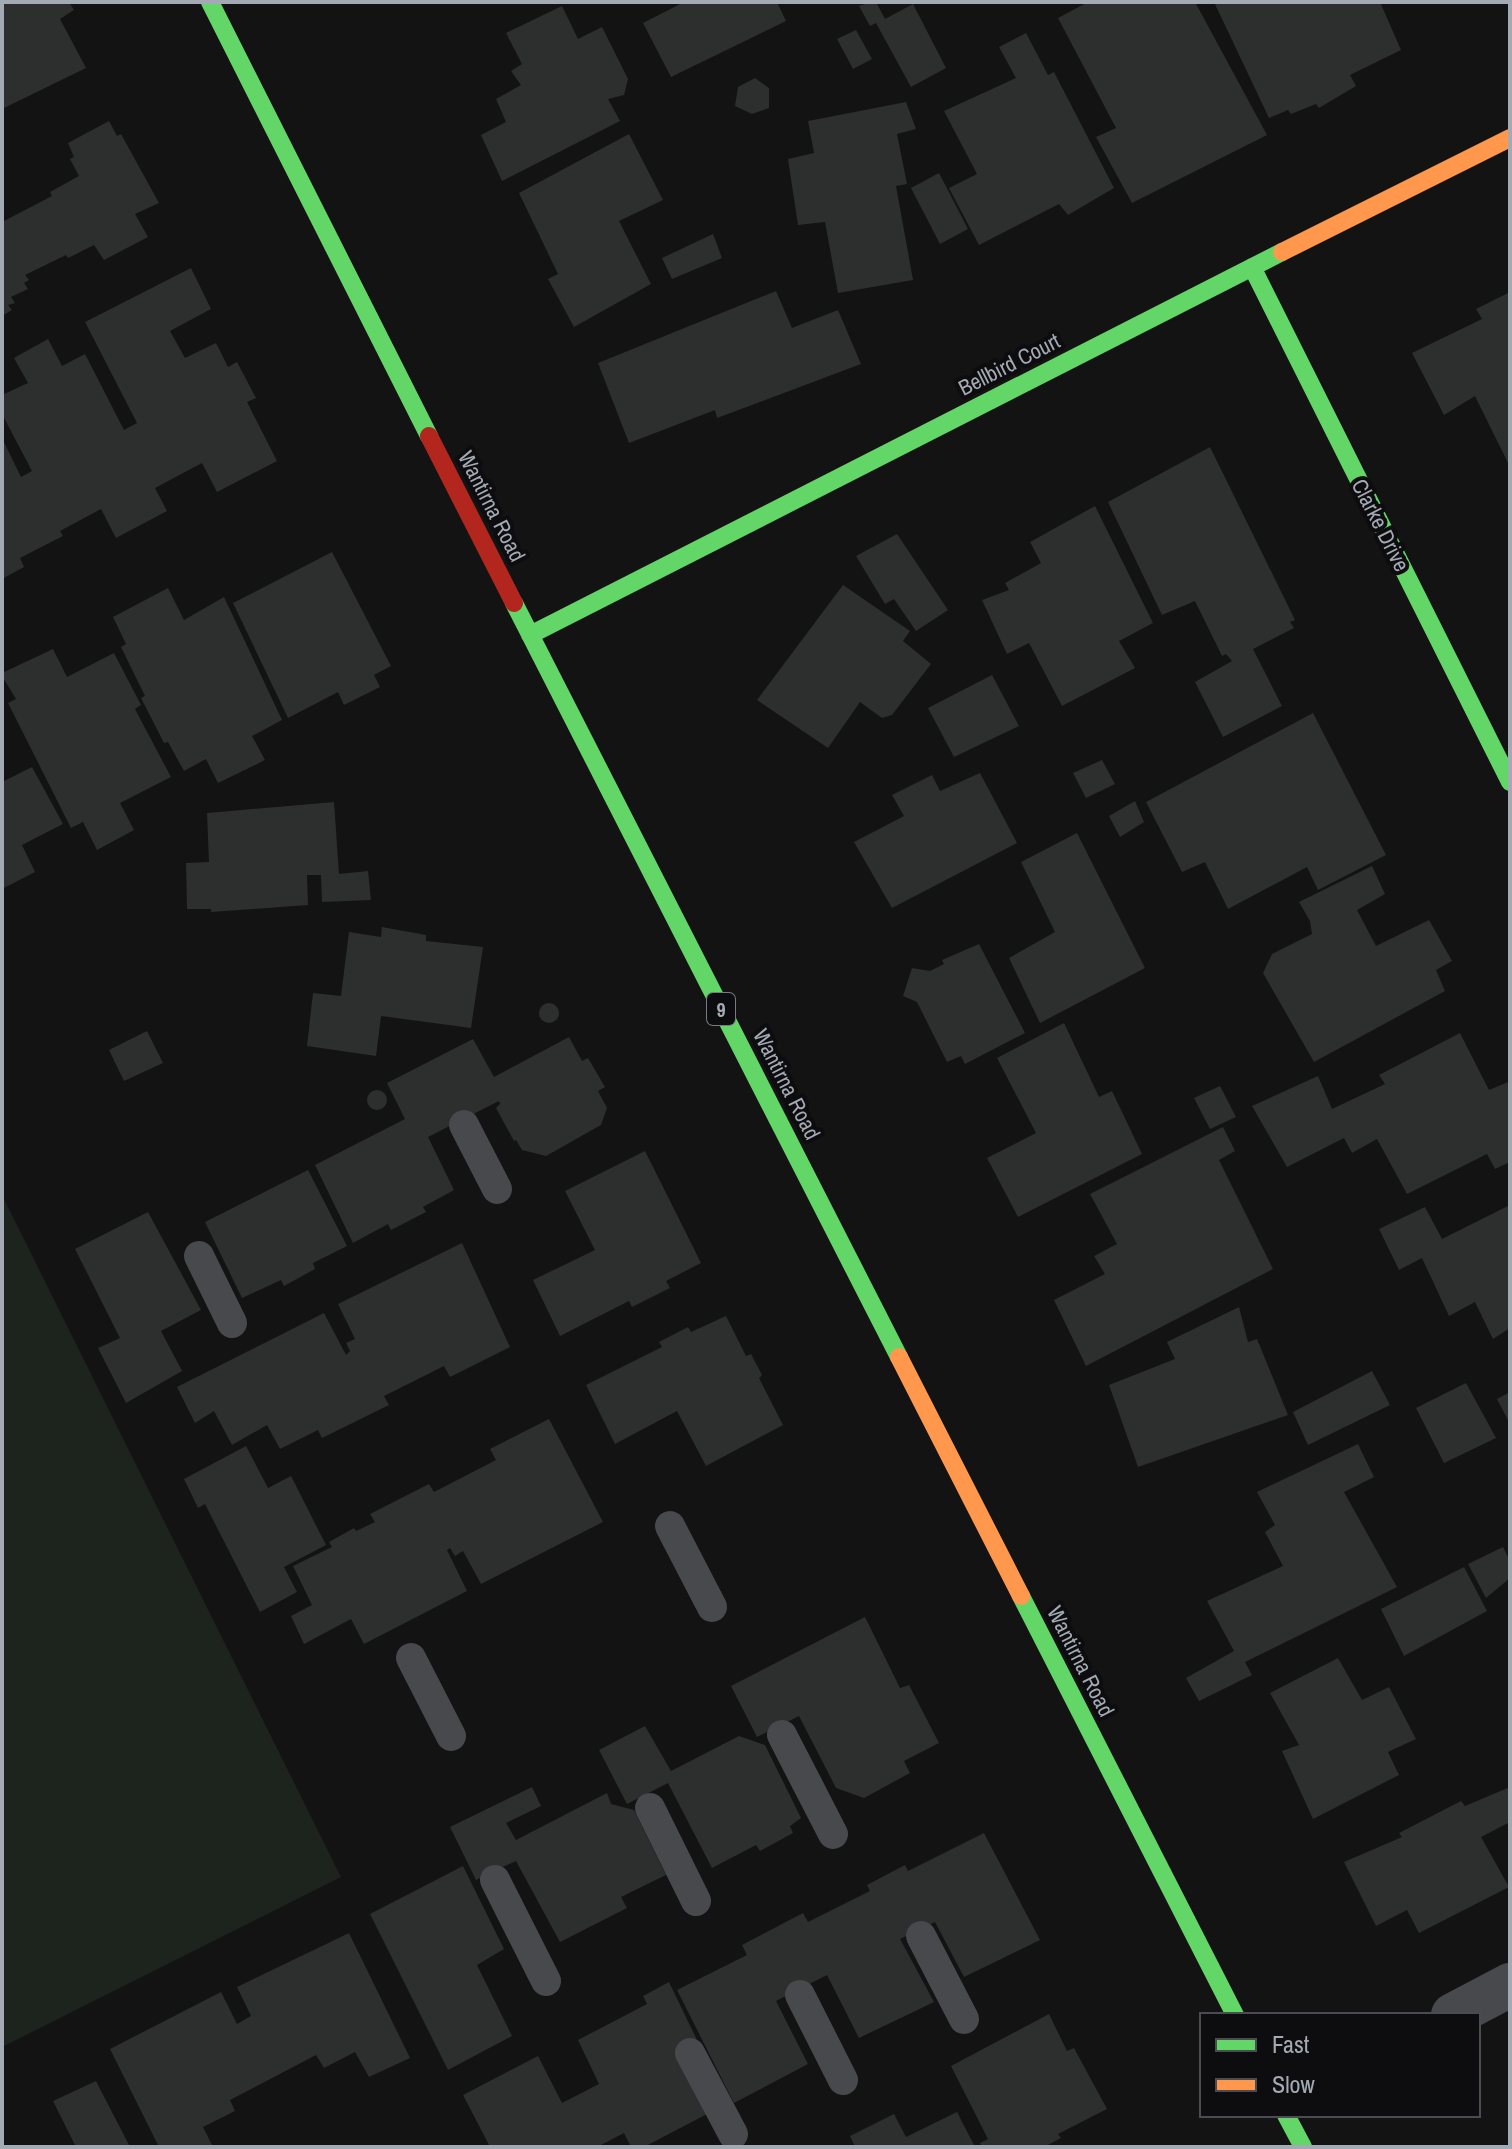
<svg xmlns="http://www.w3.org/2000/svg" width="1512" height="2149" viewBox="0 0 1512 2149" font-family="'Archivo Narrow',sans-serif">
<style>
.green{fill:#1d231d}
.building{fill:#2d2e2e}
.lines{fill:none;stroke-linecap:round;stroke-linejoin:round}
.lane{stroke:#48494c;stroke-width:30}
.street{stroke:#48494c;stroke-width:44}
.fast{stroke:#63d668;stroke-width:18}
.slow{stroke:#ff974d;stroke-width:18}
.jam{stroke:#b3261e;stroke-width:18}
.labels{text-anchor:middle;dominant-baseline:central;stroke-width:8;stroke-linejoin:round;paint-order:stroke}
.shield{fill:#0d0d0f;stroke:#777b82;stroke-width:2}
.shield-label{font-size:20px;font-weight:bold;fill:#a4aab4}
.street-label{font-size:22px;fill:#a4aab4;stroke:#0d0d0f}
</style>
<rect width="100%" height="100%" fill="#131313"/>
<path class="green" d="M2,1195L341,1877L2,2047Z"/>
<path class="building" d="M2,2H69L74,10L60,19L86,68L2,109Z
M684,2H777L786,21L671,77L643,23Z
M871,2H876L885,19L913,4L946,68L911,87L876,23L870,26L859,6Z
M1088,2H1195L1267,135L1132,203L1096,137L1116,128L1058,18Z
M1214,2H1347L1349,4L1353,2H1380L1401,50L1350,75L1356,86L1319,108L1316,104L1291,114L1288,110L1269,118Z
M562,6L578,39L602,27L628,79L624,95L608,99L620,121L502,181L481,135L506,122L496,99L521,85L511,71L522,64L506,33Z
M856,30L872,59L853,69L837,39Z
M1026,33L1048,75L1054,72L1114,188L1068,215L1059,204L979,245L949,188L977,174L944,111L1016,78L999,47Z
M755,78L769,88V108L752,114L735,106L738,87Z
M906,102L916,129L897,134L907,184L896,186L913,280L838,293L825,222L798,225L788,159L814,153L808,121Z
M109,121L117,136L121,134L159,203L135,214L148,237L104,260L94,245L68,258L66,255L25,275L29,280L24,283L28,289L11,297L15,303L8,305L12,310L2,316V222L52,196L50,192L79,176L70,159L74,157L68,143Z
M629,134L663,200L619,221L651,284L574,327L548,279L558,274L519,193Z
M939,173L968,229L940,244L911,188Z
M713,234L722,258L672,279L662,258Z
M191,268L211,309L170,331L185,358L216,343L228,367L237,362L256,398L247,402L277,461L217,492L202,463L155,488L167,511L116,538L101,509L60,531L63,536L20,558L24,567L2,579V438L21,477L32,471L2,414V395L28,383L14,358L48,339L62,366L85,354L124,430L137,423L85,322Z
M776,291L792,328L838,310L861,364L717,418L715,410L629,443L598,363Z
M1510,292V467L1475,396L1444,415L1412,353L1482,319L1476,309Z
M1210,447L1295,620L1290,622L1294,628L1253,649L1282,706L1223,737L1195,682L1232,661L1226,654L1222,656L1195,601L1162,615L1108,502Z
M1095,506L1153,623L1119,641L1135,668L1062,706L1029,643L1007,654L982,600L1009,590L1005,583L1041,563L1030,542Z
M897,534L948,610L916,631L894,599L885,604L856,556Z
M332,552L391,666L374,675L380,687L344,705L338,692L288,718L233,603Z
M843,585L910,631L903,641L931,664L892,715L882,718L860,702L828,748L757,700Z
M168,588L184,620L224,597L282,720L252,736L265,760L218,783L206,759L184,771L168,742L164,743L141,698L145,696L121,647L126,644L113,617Z
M53,649L67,677L114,653L141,705L135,709L171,777L120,803L134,830L97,850L83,822L71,828L8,703L16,699L2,676V673Z
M992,675L1019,726L954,757L928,708Z
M1313,713L1386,855L1318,890L1307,867L1228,909L1205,862L1182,872L1146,802Z
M1102,760L1115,784L1086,798L1073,773Z
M32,767L63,824L22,845L35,872L2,889V782Z
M980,773L1017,843L892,908L854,842L904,816L892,795L932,775L940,791Z
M1135,801L1144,822L1120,837L1109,816Z
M334,802L339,874L368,871L371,900L322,902L321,875H307L308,905L211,912V909H187L186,863L209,862L207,813Z
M1077,833L1145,968L1040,1023L1009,958L1055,932L1021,862Z
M1372,866L1385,894L1357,910L1376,946L1429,920L1452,961L1436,970L1445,991L1314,1062L1263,973L1272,954L1312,934L1310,921L1299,902Z
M382,927L426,935V941L483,947L471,1028L381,1016L376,1056L307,1046L313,993L341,996L349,932L381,937Z
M979,944L1025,1033L965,1064L961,1056L947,1062L917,1002L903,996L912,968L930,971L944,964L942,960Z
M539 1013a10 10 0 1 1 20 0a10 10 0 1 1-20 0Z
M1064,1023L1099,1097L1112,1091L1142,1154L1018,1217L987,1158L1036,1133L997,1058Z
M147,1031L163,1063L124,1081L109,1050Z
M1460,1033L1489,1090L1508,1082L1510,1086V1162L1495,1169L1487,1154L1407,1194L1377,1139L1352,1153L1344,1138L1287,1167L1252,1106L1318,1076L1332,1109L1385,1084L1379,1075Z
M569,1037L582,1061L588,1058L605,1087L598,1091L607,1108L601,1125L546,1156L522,1150L516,1140L514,1141L496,1108L500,1104L499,1101L428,1137L454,1190L423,1207L426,1212L391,1230L388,1224L353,1243L315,1165L405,1119L387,1083L473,1039L494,1077Z
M1220,1086L1236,1117L1210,1129L1194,1098Z
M367 1100a10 10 0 1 1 20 0a10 10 0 1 1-20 0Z
M1223,1127L1235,1151L1219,1160L1273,1269L1086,1366L1054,1300L1105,1274L1094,1256L1117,1244L1090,1194Z
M645,1151L701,1263L666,1281L670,1288L632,1307L629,1301L560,1336L533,1280L595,1250L565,1191Z
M308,1170L347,1246L313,1263L315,1269L284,1286L281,1280L242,1298L205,1222Z
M1510,1205V1328L1493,1339L1475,1302L1449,1316L1422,1258L1399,1270L1379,1229L1425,1207L1442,1239Z
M148,1212L201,1310L161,1331L182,1371L126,1403L98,1348L120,1338L75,1249Z
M462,1243L510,1347L450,1377L444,1366L384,1396L389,1405L322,1438L318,1430L280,1449L267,1425L232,1445L214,1411L195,1423L177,1387L324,1313L346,1355L350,1351L346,1343L355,1339L338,1304Z
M1239,1307L1248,1342L1257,1339L1288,1415L1138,1467L1109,1385L1175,1359L1167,1342Z
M726,1316L746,1356L751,1354L762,1375L759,1378L783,1425L706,1466L677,1411L615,1444L586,1385L662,1347L659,1342L688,1327L691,1332Z
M1372,1371L1390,1405L1308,1445L1293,1412Z
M1466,1383L1496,1438L1444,1463L1416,1408Z
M1510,1392V1424L1497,1399Z
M549,1419L603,1522L481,1584L463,1551L455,1556L450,1548L447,1550L467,1591L364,1644L351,1619L304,1644L291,1616L312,1605L293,1566L332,1547L329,1542L354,1528L356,1531L375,1522L370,1514L429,1484L434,1492L496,1460L490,1449Z
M1358,1444L1374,1477L1344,1492L1397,1587L1245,1662L1252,1675L1199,1701L1186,1678L1234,1651L1207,1601L1283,1566L1265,1532L1275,1525L1257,1492Z
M246,1446L268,1488L291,1476L326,1545L284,1567L297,1592L260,1612L205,1504L198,1508L184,1479Z
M1503,1547L1510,1561V1578L1486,1598L1468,1564Z
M1464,1567L1487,1611L1404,1656L1381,1609Z
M865,1617L900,1688L909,1685L939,1743L904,1761L910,1773L864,1798L836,1788L799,1716L757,1737L731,1686Z
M1338,1658L1362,1700L1389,1687L1416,1739L1388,1752L1399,1775L1313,1819L1282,1751L1299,1745L1270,1693Z
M645,1726L671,1771L739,1736L765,1745L801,1818L790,1826L793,1833L760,1851L756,1845L712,1868L668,1783L627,1804L599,1750Z
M532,1787L541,1806L506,1823L516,1840L607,1793L611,1804L634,1810L666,1875L621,1897L627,1908L560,1942L516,1861L476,1880L450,1827Z
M1510,1787V1822L1481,1837L1509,1887L1419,1933L1407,1910L1376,1926L1344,1862L1402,1837L1399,1833L1461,1801L1465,1806Z
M984,1833L1040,1940L964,1977L935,1922L900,1939L934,2002L859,2038L827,1975L776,2001L808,2064L734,2103L677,1990L747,1955L742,1945L803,1913L808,1922L870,1891L867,1885L905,1865L908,1871Z
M463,1866L504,1949L477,1965L512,2036L448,2070L370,1914Z
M349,1933L410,2058L369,2077L355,2052L324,2068L316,2055L230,2100L235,2111L203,2127L213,2147H159L110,2049L221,1992L237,2024L251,2016L237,1987Z
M669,1982L698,2042L709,2113L644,2147H631L624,2133L597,2147H490L463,2095L538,2056L562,2103L599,2084L578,2040L647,2004L643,1996Z
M1049,2014L1067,2051L1074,2048L1107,2109L1058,2134L1061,2138L1044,2147H982L980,2143L988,2139L951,2066Z
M96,2081L130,2147H76L53,2101Z
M957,2112L975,2147H855L850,2136L894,2114L906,2137Z"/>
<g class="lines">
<path class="lane" d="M464,1125L497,1189
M199,1256L232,1323
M670,1526L712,1607
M411,1658L451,1736
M782,1735L833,1834
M650,1808L696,1901
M495,1880L546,1981
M921,1936L964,2019
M800,1995L843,2080
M690,2053L733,2134"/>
<path class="street" d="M1453,2015L1510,1985"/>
<path class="fast" d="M210,2L429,436
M1252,267L1510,782
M514,603L899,1357
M530,635L1282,252
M1021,1596L1235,2015
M1286,2115L1303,2147"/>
<path class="slow" d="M1282,252L1510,138
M899,1357L1021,1596"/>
<path class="jam" d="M429,436L514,603"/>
</g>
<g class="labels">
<rect class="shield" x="707" y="993" width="28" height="32" rx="6"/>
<g class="shield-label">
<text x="721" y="1009">9</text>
</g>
<g class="street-label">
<text transform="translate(1009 364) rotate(-27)">Bellbird Court</text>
<text transform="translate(492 506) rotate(63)">Wantirna Road</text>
<text transform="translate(1381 525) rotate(63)">Clarke Drive</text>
<text transform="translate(787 1084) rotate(63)">Wantirna Road</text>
<text transform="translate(1081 1661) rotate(63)">Wantirna Road</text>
</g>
</g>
<rect width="1512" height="2149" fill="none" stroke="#a4aab4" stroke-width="8"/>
<rect x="1200" y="2013" width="280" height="104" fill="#0d0d0f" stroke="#494c51" stroke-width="2"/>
<rect x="1216" y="2039" width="40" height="12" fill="#63d668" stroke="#494c51" stroke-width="2"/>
<text x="1272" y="2053" font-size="24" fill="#a4aab4">Fast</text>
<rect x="1216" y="2079" width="40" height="12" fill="#ff974d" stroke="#494c51" stroke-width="2"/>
<text x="1272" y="2093" font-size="24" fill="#a4aab4">Slow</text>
</svg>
